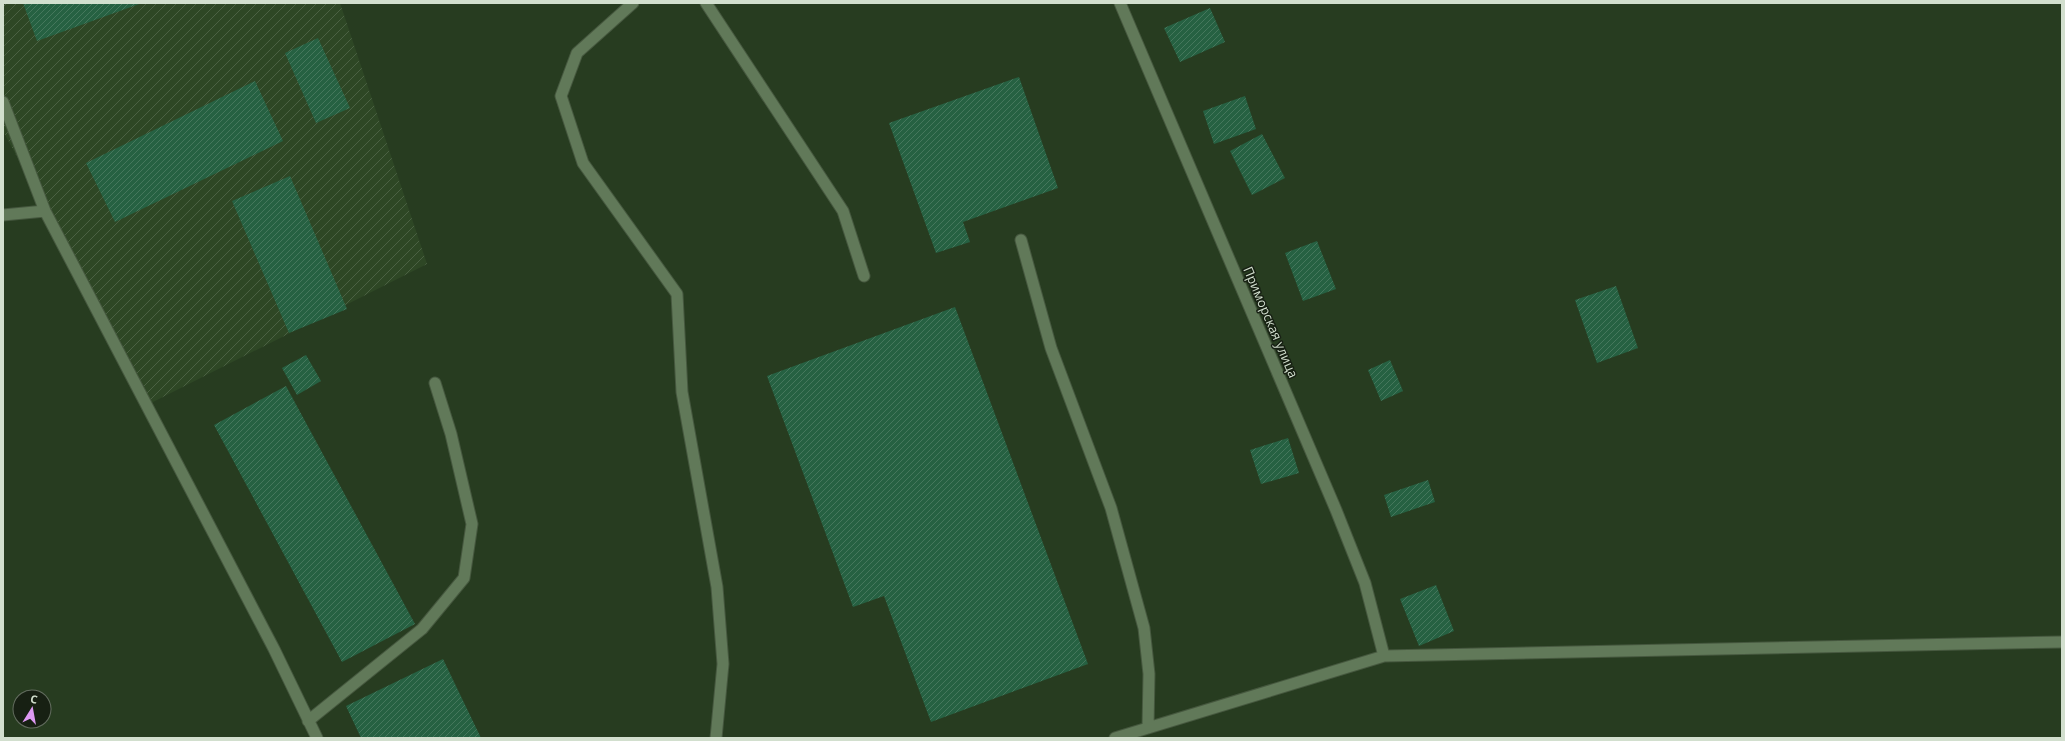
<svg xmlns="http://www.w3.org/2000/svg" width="2065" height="741" viewBox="0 0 2065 741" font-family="'Open Sans',sans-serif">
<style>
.industrial{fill:url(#industrial-furrows)}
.building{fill:url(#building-hatch)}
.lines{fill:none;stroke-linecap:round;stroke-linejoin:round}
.service-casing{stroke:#46583f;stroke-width:13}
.service{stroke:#617959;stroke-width:11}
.labels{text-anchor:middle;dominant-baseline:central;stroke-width:3;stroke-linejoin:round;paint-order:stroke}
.street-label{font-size:13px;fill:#d2dfce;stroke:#172013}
</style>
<defs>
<pattern id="industrial-furrows" width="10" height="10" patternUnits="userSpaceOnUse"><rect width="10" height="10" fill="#2e4725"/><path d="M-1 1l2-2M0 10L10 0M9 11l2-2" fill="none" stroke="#4b6143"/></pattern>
<pattern id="building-hatch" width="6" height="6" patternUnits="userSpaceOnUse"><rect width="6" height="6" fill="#266142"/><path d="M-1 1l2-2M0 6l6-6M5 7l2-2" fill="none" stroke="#45775c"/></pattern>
</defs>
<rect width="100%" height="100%" fill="#273c20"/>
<path class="industrial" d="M3,3H340L427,264L151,403L3,131Z"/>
<path class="building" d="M23,3H142L37,41Z
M1210,8L1225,42L1180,62L1164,28Z
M318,38L350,108L316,123L285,53Z
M1019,77L1058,188L963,222L970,242L936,253L889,123Z
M255,81L283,141L115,222L86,163Z
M1245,96L1256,129L1214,144L1203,111Z
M1262,134L1285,178L1252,195L1230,151Z
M290,176L347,309L289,333L232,201Z
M1317,241L1336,289L1303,301L1285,253Z
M1616,286L1638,348L1597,363L1575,300Z
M955,307L1088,664L931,722L884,596L853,607L767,376Z
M306,355L321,381L297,395L282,368Z
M1390,360L1403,391L1381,401L1368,370Z
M286,386L415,624L342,662L214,425Z
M1288,438L1299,473L1261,484L1250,450Z
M1428,480L1435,502L1391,517L1384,495Z
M1436,585L1454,631L1419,646L1400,599Z
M443,659L481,738H361L346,706Z"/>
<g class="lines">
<defs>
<path id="service" d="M633,3L577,53L561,96L583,163L677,294L682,392L717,587L723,664L716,738
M706,3L843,211L864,276
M1120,3L1336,510L1365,583L1384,656
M3,102L45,211L274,649L317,738
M3,215L45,211
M1021,240L1051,348L1111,508L1144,628L1149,674L1148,728
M308,721L422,629L464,578L472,524L451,434L435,383
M1115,738L1384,656L2062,642"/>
</defs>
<use href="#service" class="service-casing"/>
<use href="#service" class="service"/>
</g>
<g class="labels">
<g class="street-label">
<text transform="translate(1271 322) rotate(67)">Приморская улица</text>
</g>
</g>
<rect width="2065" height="741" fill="none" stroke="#d2dfce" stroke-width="8"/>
<g transform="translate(32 709) rotate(11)"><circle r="19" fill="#172013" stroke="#626c5e"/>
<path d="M0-3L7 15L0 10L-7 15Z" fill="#dd99f3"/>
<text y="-6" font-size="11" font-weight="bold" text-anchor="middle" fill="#d2dfce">С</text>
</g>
</svg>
